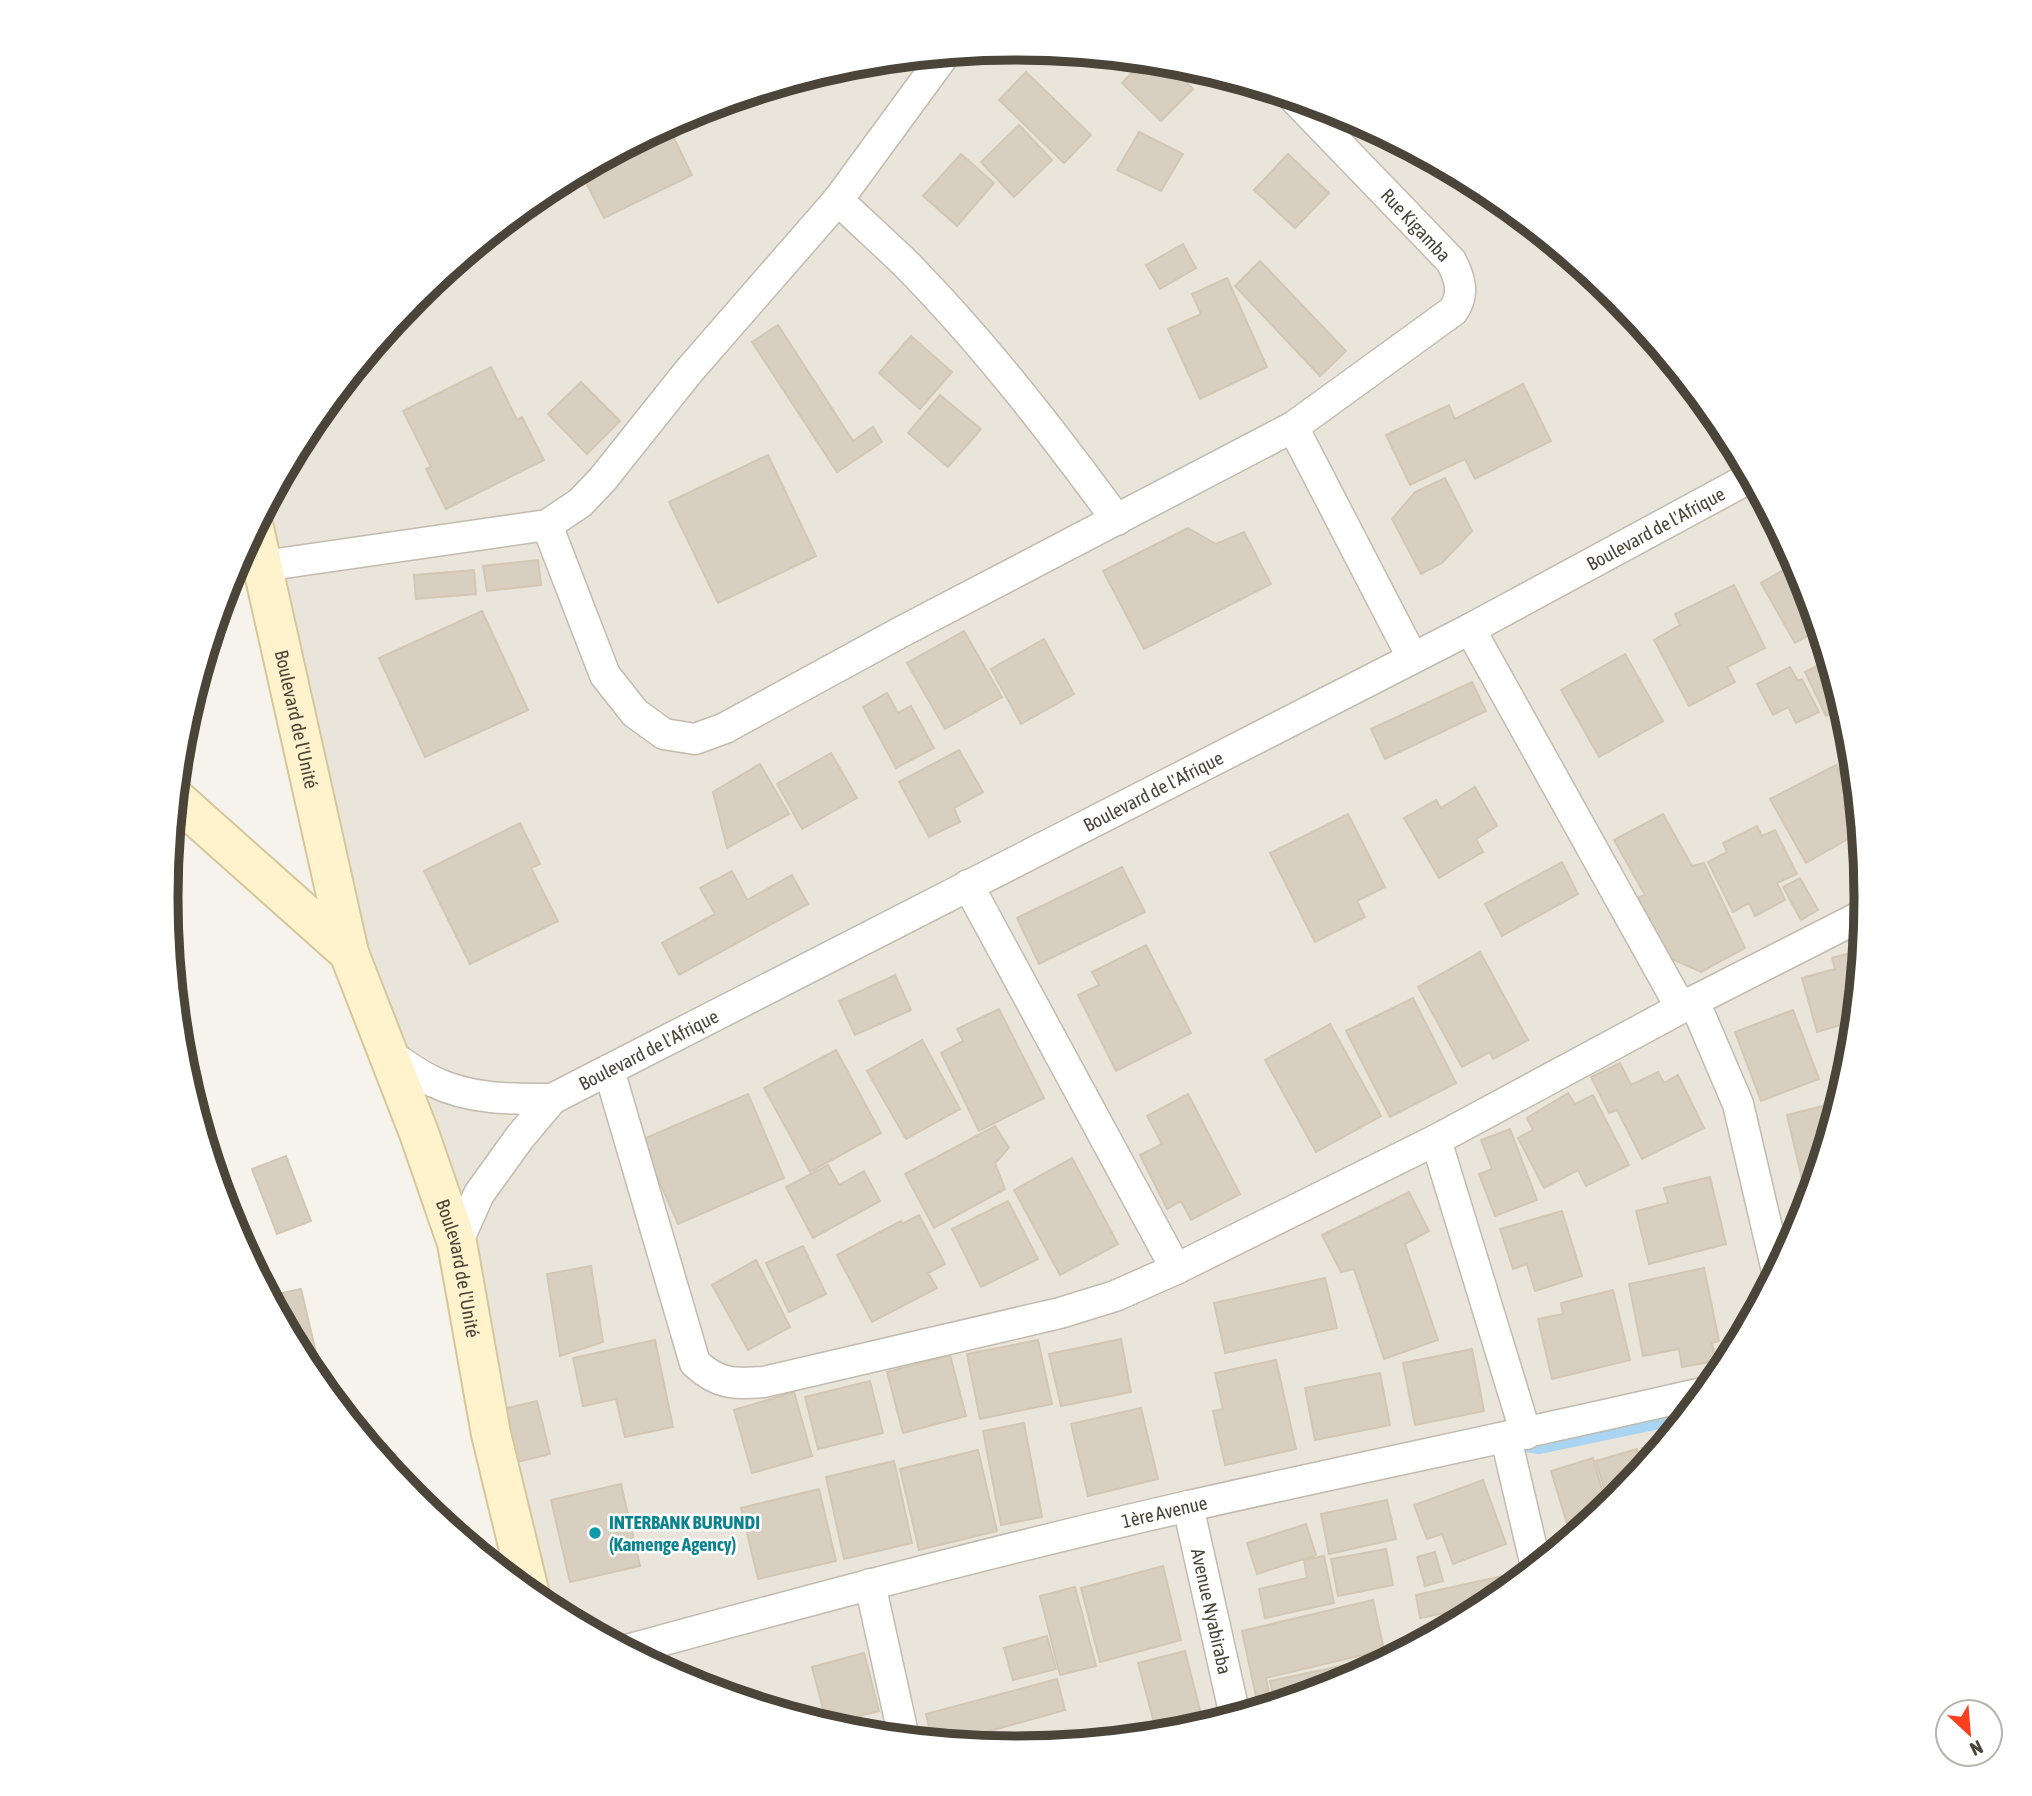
<svg xmlns="http://www.w3.org/2000/svg" width="2032" height="1796" viewBox="0 0 2032 1796" font-family="'Asap Condensed',sans-serif">
<style>
.residential{fill:#eae5da}
.lines{fill:none;stroke-linecap:round;stroke-linejoin:round}
.stream{stroke:#a9d4f2;stroke-width:10}
.building{fill:#d8cfc1;stroke:#d3c7b4;stroke-width:2}
.street-casing{stroke:#c2bbae;stroke-width:33}
.secondary-casing{stroke:#d6c79b;stroke-width:42}
.street{stroke:#fff;stroke-width:30}
.secondary{stroke:#fff3cd;stroke-width:38}
.culture-dot{fill:#0f9aa8;stroke:#fff;stroke-width:2.5}
.labels{text-anchor:middle;dominant-baseline:central;stroke-width:5;stroke-linejoin:round;paint-order:stroke}
.street-label{font-size:19px;fill:#4b4439;stroke:#fff}
.culture-label{font-size:19px;font-weight:bold;fill:#0d838f;stroke:#fff;text-anchor:start}
.rim{fill:none;stroke:#4b4439;stroke-width:9}
</style>
<rect width="100%" height="100%" fill="#f6f3ec"/>
<path class="residential" d="M1016,47L1182,64L1342,112L1489,191L1618,297L1724,426L1802,573L1850,732L1867,898L1850,1064L1802,1224L1723,1371L1617,1500L1488,1606L1341,1684L1182,1732L1016,1749L850,1732L690,1684L543,1605L388,1054L257,522L309,425L415,296L544,190L691,112L850,64Z"/>
<g class="lines">
<path class="stream" d="M1520,1446L1539,1449L1683,1419"/>
</g>
<path class="building" d="M1144,60L1166,62L1193,89L1161,121L1122,83Z
M1026,72L1091,135L1064,163L999,100Z
M667,124L692,175L604,218L580,171Z
M1019,125L1052,160L1014,197L981,162Z
M1139,132L1183,154L1161,191L1117,170Z
M961,154L994,183L957,226L923,196Z
M1288,154L1329,193L1295,228L1254,190Z
M1183,244L1196,268L1160,289L1146,265Z
M1260,261L1346,351L1320,376L1235,286Z
M1227,278L1267,367L1200,399L1168,329L1201,314L1192,294Z
M778,325L853,441L873,427L882,442L837,472L752,342Z
M911,336L952,372L920,409L879,373Z
M491,367L517,420L522,417L544,460L446,509L426,469L431,467L403,411Z
M581,382L620,421L587,454L548,414Z
M1523,384L1551,441L1475,479L1465,459L1410,485L1386,435L1449,405L1455,419Z
M940,395L981,429L948,467L908,433Z
M768,455L816,556L718,603L669,502Z
M1445,478L1472,531L1442,563L1421,574L1392,519L1415,492Z
M1188,528L1216,544L1244,532L1271,584L1144,649L1103,571Z
M538,560L541,585L487,591L483,566Z
M1797,562L1802,573L1819,629L1795,643L1761,583Z
M474,570L476,594L416,599L414,575Z
M1734,585L1765,648L1727,667L1735,682L1689,706L1654,640L1680,625L1675,614Z
M482,611L528,710L425,757L379,658Z
M964,631L1002,697L945,729L907,663Z
M1044,639L1074,694L1021,724L991,669Z
M1625,654L1663,721L1599,757L1561,690Z
M1829,660L1843,707L1826,716L1805,672Z
M1790,667L1798,681L1802,679L1819,712L1796,723L1788,707L1773,715L1757,684Z
M1472,682L1486,711L1385,759L1371,729Z
M887,693L898,713L911,706L934,748L896,768L863,707Z
M959,750L983,792L954,808L960,822L929,837L899,782Z
M831,753L857,798L802,829L777,784Z
M760,764L789,814L727,848L713,792Z
M1836,765L1857,804L1860,832L1806,863L1770,799Z
M1475,787L1497,826L1476,839L1483,852L1439,878L1404,818L1436,800L1441,808Z
M1348,814L1385,887L1357,901L1365,917L1315,942L1270,853Z
M1663,814L1692,866L1704,863L1745,948L1701,972L1670,958L1637,898L1645,895L1614,840Z
M520,823L540,864L531,868L558,921L470,964L424,871Z
M1757,826L1762,836L1775,830L1797,874L1777,883L1785,900L1755,916L1749,903L1733,912L1708,862L1727,852L1723,843Z
M1562,862L1578,894L1502,936L1485,904Z
M1122,867L1145,912L1039,964L1017,918Z
M732,871L747,900L792,875L808,904L679,975L662,943L715,914L700,888Z
M1800,878L1818,910L1801,920L1783,887Z
M1146,945L1191,1033L1116,1071L1078,995L1099,985L1092,972Z
M1862,950L1854,1031L1851,1022L1817,1032L1802,978L1835,969L1832,958Z
M1480,952L1528,1040L1493,1059L1490,1052L1462,1067L1418,987Z
M895,975L911,1010L855,1035L839,1001Z
M1413,998L1456,1083L1390,1117L1346,1031Z
M999,1009L1044,1098L979,1131L941,1053L963,1041L957,1029Z
M1793,1010L1819,1079L1761,1101L1735,1032Z
M1330,1024L1381,1116L1316,1152L1265,1060Z
M922,1040L960,1109L906,1139L867,1071Z
M836,1050L881,1133L810,1172L764,1088Z
M1620,1063L1631,1085L1658,1072L1664,1083L1678,1075L1704,1128L1642,1159L1617,1110L1609,1113L1591,1077Z
M1568,1093L1575,1104L1593,1095L1629,1165L1586,1186L1578,1170L1544,1188L1518,1138L1533,1130L1527,1118Z
M748,1094L784,1178L678,1224L641,1140Z
M1188,1094L1240,1194L1191,1220L1181,1201L1167,1209L1140,1155L1162,1144L1147,1116Z
M1839,1102L1811,1195L1806,1196L1787,1115Z
M995,1126L1009,1148L995,1163L1005,1189L934,1228L905,1174Z
M1510,1129L1537,1200L1495,1216L1479,1174L1492,1169L1481,1140Z
M286,1156L311,1221L277,1234L252,1169Z
M1072,1158L1118,1244L1060,1275L1014,1190Z
M828,1165L839,1185L864,1171L880,1201L813,1238L786,1187Z
M1710,1177L1726,1244L1649,1264L1636,1211L1668,1203L1664,1188Z
M1409,1192L1429,1231L1405,1244L1438,1340L1384,1359L1354,1269L1341,1272L1322,1235Z
M1008,1201L1038,1259L981,1287L952,1229Z
M1562,1211L1582,1276L1535,1291L1527,1264L1513,1269L1500,1229Z
M919,1215L945,1264L928,1273L937,1288L872,1322L837,1255L901,1221L902,1224Z
M803,1246L826,1294L789,1312L766,1263Z
M756,1260L790,1327L748,1350L712,1285Z
M591,1266L603,1342L560,1356L547,1274Z
M1704,1268L1719,1341L1712,1343L1716,1361L1682,1367L1679,1349L1643,1356L1629,1284Z
M1325,1278L1337,1328L1225,1353L1214,1303Z
M301,1289L325,1391L308,1370L269,1296Z
M1613,1290L1630,1360L1552,1379L1538,1319L1563,1314L1561,1303Z
M1121,1339L1131,1392L1061,1406L1049,1354Z
M655,1340L673,1427L625,1437L616,1399L583,1406L573,1358Z
M1038,1340L1052,1404L980,1419L967,1354Z
M1472,1349L1484,1411L1415,1425L1403,1363Z
M950,1355L966,1416L903,1433L887,1372Z
M1276,1360L1296,1449L1225,1465L1213,1411L1223,1409L1215,1373Z
M1380,1373L1390,1425L1315,1440L1305,1388Z
M870,1381L883,1433L818,1449L805,1397Z
M794,1392L812,1456L752,1473L734,1410Z
M537,1401L550,1454L513,1463L499,1410Z
M1141,1408L1158,1479L1088,1496L1071,1424Z
M1024,1423L1042,1517L1001,1525L983,1431Z
M1664,1443L1646,1465L1642,1448Z
M1637,1449L1643,1469L1619,1498L1608,1501L1596,1461Z
M978,1450L997,1531L919,1550L900,1469Z
M1593,1458L1607,1508L1586,1525L1569,1530L1551,1471Z
M894,1461L912,1543L844,1559L826,1477Z
M1483,1480L1506,1544L1453,1564L1442,1534L1427,1539L1414,1505Z
M621,1484L640,1566L570,1582L551,1500Z
M819,1489L836,1561L758,1579L741,1508Z
M1387,1500L1396,1539L1329,1554L1321,1514Z
M1306,1524L1316,1555L1257,1574L1247,1543Z
M1386,1549L1393,1585L1338,1596L1331,1559Z
M1435,1552L1443,1581L1425,1586L1417,1557Z
M1324,1556L1334,1603L1265,1618L1259,1589L1307,1578L1304,1560Z
M1163,1566L1181,1640L1100,1662L1081,1588Z
M1503,1576L1506,1591L1492,1603L1420,1618L1416,1595Z
M1075,1587L1096,1666L1060,1675L1040,1596Z
M1373,1600L1384,1650L1266,1678L1270,1698L1257,1701L1242,1631Z
M1047,1636L1056,1669L1013,1680L1004,1648Z
M1185,1651L1202,1718L1156,1730L1138,1663Z
M864,1653L879,1711L827,1724L812,1667Z
M1382,1657L1383,1662L1341,1684L1275,1704L1270,1681Z
M1057,1679L1065,1710L979,1734L983,1746L932,1740L926,1714Z"/>
<g class="lines">
<defs>
<g id="street">
<path d="M838,200C860,221 882,241 904,262C982,341 1051,430 1117,520"/>
<path d="M1293,427L1412,657"/>
<path d="M547,525L605,675L635,713L664,734L695,739L725,728L901,632L1293,427L1453,311C1465,294 1460,278 1451,261L1294,98"/>
<path d="M263,566L547,525L580,503L602,480L689,371L838,200L945,54"/>
<path d="M1470,629L1681,1008"/>
<path d="M968,885L1176,1269"/>
<path d="M1694,1001L1738,1104L1777,1271"/>
<path d="M388,1054C403,1063 418,1075 434,1082C472,1100 512,1099 552,1099"/>
<path d="M609,1070L695,1363C719,1385 733,1384 764,1382L1060,1313L1115,1296L1176,1269L1436,1140L1694,1001L1865,914"/>
<path d="M1436,1140L1526,1434"/>
<path id="s1" d="M457,1243L479,1194L520,1137L552,1099L1470,629L1751,477"/>
<path d="M1506,1438L1536,1566"/>
<path id="s2" d="M1188,1506L1235,1716"/>
<path d="M870,1584L904,1738"/>
<path id="s3" d="M627,1650C814,1599 1000,1549 1189,1506C1361,1467 1534,1432 1706,1392"/>
</g>
<g id="secondary">
<path id="s4" d="M254,528L349,953L419,1133L457,1243L491,1434L530,1595"/>
<path d="M175,798L349,953"/>
</g>
</defs>
<use href="#street" class="street-casing"/>
<use href="#secondary" class="secondary-casing"/>
<use href="#street" class="street"/>
<use href="#secondary" class="secondary"/>
</g>
<circle class="culture-dot" cx="595" cy="1533" r="7"/>
<g class="labels">
<g class="street-label">
<text transform="translate(1416 225) rotate(47)">Rue Kigamba</text>
<text stroke="none"><textPath href="#s1" startOffset="1416">Boulevard de l'Afrique</textPath></text>
<text stroke="none"><textPath href="#s4" startOffset="196">Boulevard de l'Unité</textPath></text>
<text stroke="none"><textPath href="#s1" startOffset="849">Boulevard de l'Afrique</textPath></text>
<text stroke="none"><textPath href="#s1" startOffset="282">Boulevard de l'Afrique</textPath></text>
<text stroke="none"><textPath href="#s4" startOffset="770">Boulevard de l'Unité</textPath></text>
<text stroke="none"><textPath href="#s3" startOffset="555">1ère Avenue</textPath></text>
<text stroke="none"><textPath href="#s2" startOffset="108">Avenue Nyabiraba</textPath></text>
</g>
<g class="culture-label">
<text x="609" y="1522">INTERBANK BURUNDI<tspan x="609" dy="22">(Kamenge Agency)</tspan></text>
</g>
</g>
<path d="M0 0H2032V1796H0ZM178 898a838 838 0 1 1 1676 0a838 838 0 1 1-1676 0Z" fill="#fff" fill-rule="evenodd"/>
<path class="rim" d="M178 898a838 838 0 1 1 1676 0a838 838 0 1 1-1676 0Z"/>
<g transform="translate(1969 1733) rotate(154)"><circle r="33" fill="#ffffff" stroke="#b7b4b0" stroke-width="2"/>
<path d="M0-5L12 26L0 18L-12 26Z" fill="#fc3f1d"/>
<text y="-10" font-size="19" font-weight="bold" text-anchor="middle" fill="#4b4439">N</text>
</g>
</svg>
